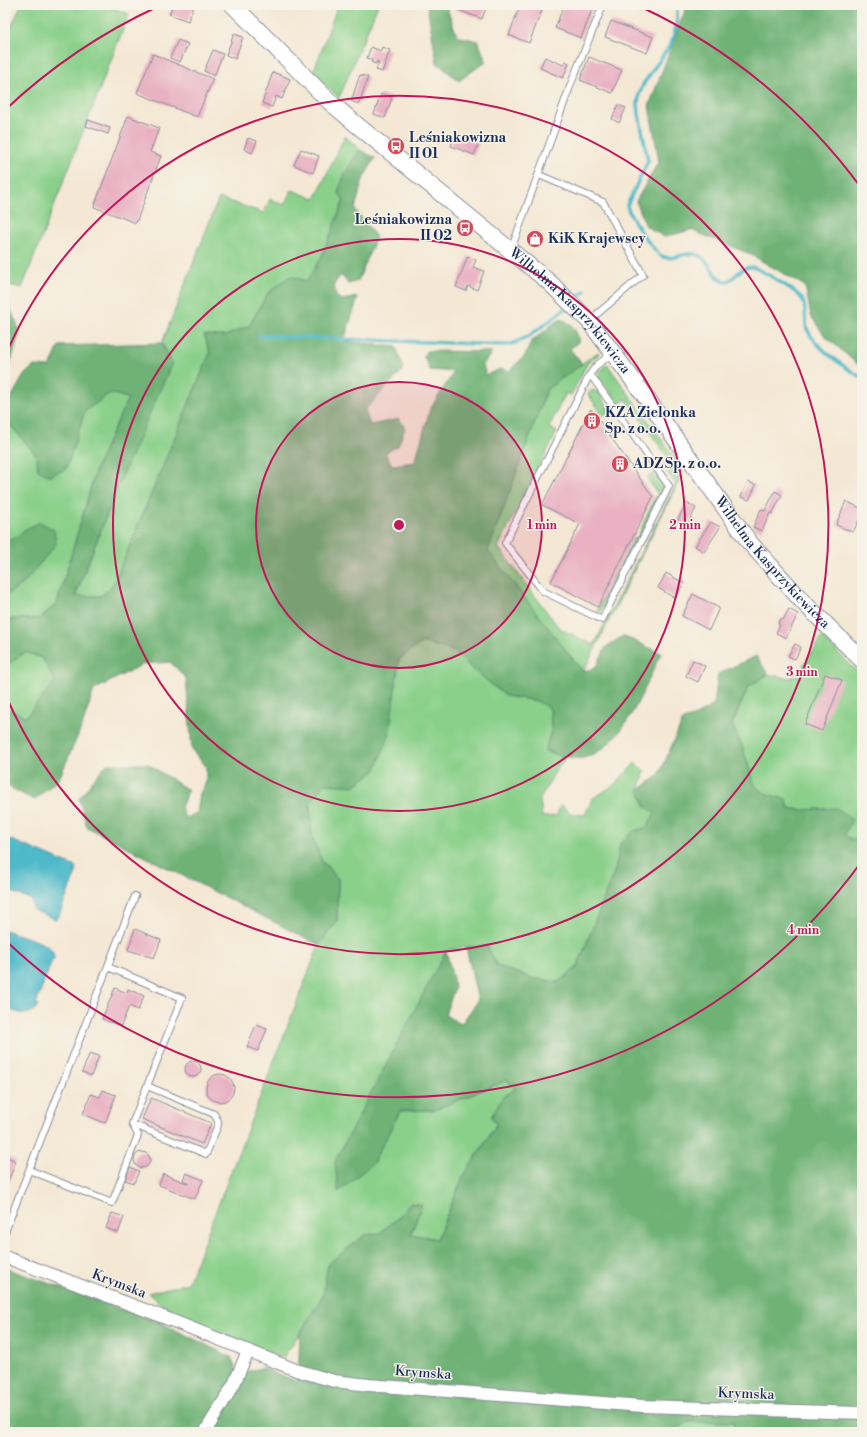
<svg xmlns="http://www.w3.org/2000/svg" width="867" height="1437" viewBox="0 0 867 1437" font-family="'Libre Bodoni',serif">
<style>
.green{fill:#8ad08a;stroke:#528074}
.forest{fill:#6fb276;stroke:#45706a}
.water{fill:#4db9c9;stroke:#347494}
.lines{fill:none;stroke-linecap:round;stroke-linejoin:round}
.stream{stroke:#4db9c9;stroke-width:3.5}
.building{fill:#e9b1c3}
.service-casing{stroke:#888c99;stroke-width:8}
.minor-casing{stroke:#888c99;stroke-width:14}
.tertiary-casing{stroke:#888c99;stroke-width:18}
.service{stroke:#fff;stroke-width:6}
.minor{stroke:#fff;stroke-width:12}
.tertiary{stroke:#fff;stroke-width:16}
.ring{fill:none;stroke:#c2185b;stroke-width:2}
.labels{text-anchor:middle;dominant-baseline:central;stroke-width:3;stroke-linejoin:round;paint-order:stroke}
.poi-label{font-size:14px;font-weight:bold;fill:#1b2f5e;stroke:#f7f3e8;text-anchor:start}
.street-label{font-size:14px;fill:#1b2f5e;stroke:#f7f3e8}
.centre{fill:#c2185b;stroke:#f7f3e8;stroke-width:2}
.ring-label{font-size:12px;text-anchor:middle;font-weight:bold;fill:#c2185b;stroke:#f7f3e8;stroke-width:3;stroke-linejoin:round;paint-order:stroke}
</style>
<rect width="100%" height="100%" fill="#f7f3e8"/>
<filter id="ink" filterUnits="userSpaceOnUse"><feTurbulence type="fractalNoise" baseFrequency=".025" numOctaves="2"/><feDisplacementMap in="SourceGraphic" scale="8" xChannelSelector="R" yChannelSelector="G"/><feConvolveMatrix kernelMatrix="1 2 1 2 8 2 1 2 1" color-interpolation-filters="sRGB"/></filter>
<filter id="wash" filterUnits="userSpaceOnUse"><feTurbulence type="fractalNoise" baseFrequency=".012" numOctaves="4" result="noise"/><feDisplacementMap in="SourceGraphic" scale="16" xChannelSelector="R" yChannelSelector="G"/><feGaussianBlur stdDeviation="0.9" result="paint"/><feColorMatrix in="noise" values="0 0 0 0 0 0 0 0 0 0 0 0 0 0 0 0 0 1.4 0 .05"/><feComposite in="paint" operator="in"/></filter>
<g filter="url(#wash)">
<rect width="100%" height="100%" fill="#f4e8d4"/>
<path class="green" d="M21,5H73L79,8L80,5H105L129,14L22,288L5,284V41Z
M338,5H378L339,98L313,73Z
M345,136L360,150L345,173L344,200L322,256L307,281L268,293L249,326L225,336L210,353L114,583L101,596L75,597L120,481L171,363L162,343L219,198L264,213L270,199L284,205L292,190L315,199Z
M598,352L599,354L587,364L571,395L566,393L549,427L557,432L498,547L559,628L594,645L676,484L662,465L669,459L626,399L619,404L599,377V372L607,364L684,471L583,672L487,551L547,389Z
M592,390L598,392L610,410L603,416L588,394Z
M110,393L128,398L97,466L57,604L39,619H12L5,622V596L24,583L26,529L12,540L5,537V422L9,423L37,456L38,470L66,469L85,411Z
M654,473L664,488L660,497L647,478Z
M656,496L659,500L604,609L602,611L598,612L597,611L635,537L637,538Z
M822,637L862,676V840L850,839L845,834L800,810L789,808L786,799L766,794L755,786L742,746L732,725L748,687L768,674L786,678L801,676L804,664Z
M422,642L453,651L475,671L506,696L537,701L550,708L551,731L545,751L566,757L557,768L540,799L542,817L556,816L561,805L571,814L585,815L592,799L614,785L635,763L645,771L639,790L656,812L647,827L634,831L620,844L616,867L577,968L558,982L531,978L497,966L487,946L466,947L446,951L373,1163L400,1111L434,1110L507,1080L516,1089L502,1098L491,1117L497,1123L463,1177L437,1239L411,1234L421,1205L410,1203L399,1217L380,1233L365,1235L328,1264L323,1295L300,1333L283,1358L177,1317L148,1293L188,1283L319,945L337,921L338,879L322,861L312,837L310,803L324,784L354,785L396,682L399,659Z
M25,652L42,658L55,681L26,717L5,708V666Z
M688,1422H733L737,1432H674Z"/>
<path class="forest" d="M427,5H448L447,8L457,36L478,41L486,61L459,81L437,63Z
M687,5H862V368L825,336L811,316L805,286L748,253L691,230L664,237L646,226L636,201L659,161L649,106Z
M360,150L375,158L363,179L355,209L376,237L358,281L348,284L341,275L334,284L336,296L341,300L358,297L344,341L396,347L404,369L365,410L370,425L399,419L405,428L398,446L385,453L392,465L415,462L430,409L454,372L430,370L424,357L426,351L492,352L483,365L486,375L500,369L509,371L525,356L531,342L559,319C571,321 577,330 579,341L570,349L582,364L547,389L488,551L583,672L596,667L606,647L623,636L661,653C644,687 626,743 587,757C577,761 555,754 545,751L551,731L550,708L537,701L506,696L475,671L453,651L422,642L399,659L389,736L375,771L354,786L324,784L310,803L312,837L322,861L338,879L337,921L319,945L87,827L79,799L98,774L107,764H148L188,790L181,807L185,818L197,813L200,793L206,782V767L192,750L186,678L170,662L143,664L94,690L82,726L59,779L34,800L5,785V708L26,717L55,681L42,658L26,652L5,666V622L12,619H39L57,604L97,466L128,398L110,393L85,411L66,469L50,476L38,470L37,456L9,423L5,422V405H7L24,375L34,366L50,367L59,346L162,343L172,363L120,481L75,596H101L114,583L210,353L204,335L225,336L249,326L268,293L290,276L307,281L322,256L344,200L338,192L345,173Z
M5,295L20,332L12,358L5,376Z
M40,522L54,530L56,544L24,583L5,596V537L12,540L26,529Z
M756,656L768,674L748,687L732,725L742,746L755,786L766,794L786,799L789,808L800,810L838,808L852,820L845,834L850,839L862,840V1432H737L733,1422H688L674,1432H5V1268L159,1322L231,1357L238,1373L262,1368L298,1382L300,1333L323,1295L328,1264L365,1235L380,1233L399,1217L410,1203L422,1205L411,1234L437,1239L463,1177L497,1124L491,1117L502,1098L515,1089L507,1080L434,1110L400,1111L373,1163L338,1192L335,1161L439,964L446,951L455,987L445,1015L461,1024L478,1001L466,947L487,946L497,966L531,978L558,982L577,968L616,867L620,844L634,831L647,827L655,813L645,806L639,790L659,775L683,720L696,716L714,704L718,674Z"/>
<path class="water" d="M9,839L76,867L77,870L58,918L55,919L33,910L32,900L5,889V846Z
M5,930C16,934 42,941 50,948C53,951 54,956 54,960H52L36,1004L38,1005C30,1020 17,1012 5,1008Z"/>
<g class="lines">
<path class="stream" d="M677,5V21L674,35L671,44L644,83L639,94L638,104L639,114L648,161L627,205C628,214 655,255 664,257C676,261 687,249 700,256C711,262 714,279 726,282C736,278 740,266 753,267C764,272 796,290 802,299C807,307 804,320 807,329C815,348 845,367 862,378
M580,295L585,291
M259,336L506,345C527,342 548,321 566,308"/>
</g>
<g id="blocks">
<path class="building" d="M173,5H190L194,6L188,21L169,14Z
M456,5H487L482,19L455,9Z
M520,5H544L529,43L509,35Z
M564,5H594L581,38L555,28Z
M611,21L653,37L647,53L605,37Z
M234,34L243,37L235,59L226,55Z
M178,40L188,44L180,62L170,58Z
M371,47L381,51L382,47L390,50L382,72L376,70L379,62L377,61L376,64L371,62L372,60L367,58Z
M213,50L223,54L214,76L204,71Z
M153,54L213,79L197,117L137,93Z
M545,57L563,65L565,61L569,63L563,78L540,68Z
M589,57L622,70L612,93L580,80Z
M273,72L290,79L282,99L276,96L272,107L262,103Z
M360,75L368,77L359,104L351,101Z
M381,94L392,98L385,118L374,114Z
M618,105L626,108L619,123L612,119Z
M128,116L159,128L150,152L161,156L136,223L94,207Z
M88,120L110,128L108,134L86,126Z
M456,134L479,143L474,155L451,146Z
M248,138L257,141L252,153L244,149Z
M301,149L319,156L313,173L294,165Z
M536,231L544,237L538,244L530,238Z
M468,256L476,260L473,267L484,271L477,290L468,286L466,291L456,287Z
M591,409L653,497L598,607L551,582L580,524L542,505Z
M748,482L756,485L749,500L741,497Z
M775,491L782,495L772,514L770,513L762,531L753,527L761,509L765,511Z
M846,501L862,509V522L859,520L853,532L836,525Z
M686,503L696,508L687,526L677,522Z
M711,522L720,527L704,552L695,546Z
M666,573L684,583L675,598L658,588Z
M693,594L719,608L709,630L682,616Z
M789,609L798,614L786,638L776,633L780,625L778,624L780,619L783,620Z
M795,644L801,647L795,659L788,656Z
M693,660L705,666L698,682L686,676Z
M825,674L842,680L822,731L805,724Z
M135,929L161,940L154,958L128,950Z
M115,988L127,993L128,989L144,996L138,1010L129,1006L121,1026L102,1019Z
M256,1025L267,1029L258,1051L247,1047Z
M90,1053L99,1056L91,1076L82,1072Z
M185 1069a8 8 0 1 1 16 0a8 8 0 1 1-16 0Z
M206 1088a14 14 0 1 1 28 0a14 14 0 1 1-28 0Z
M102,1090L116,1095L105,1123L83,1114L91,1094L100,1097Z
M151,1098L211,1123L202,1144L142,1119Z
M134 1160a8 8 0 1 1 16 0a8 8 0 1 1-16 0Z
M5,1156L16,1161L5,1190Z
M130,1167L139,1171L134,1183L125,1180Z
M186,1173L203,1180L195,1199L159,1185L163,1174L189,1184V1183L183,1180Z
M112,1213L124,1217L118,1233L106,1228Z"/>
</g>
</g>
<g filter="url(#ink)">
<use href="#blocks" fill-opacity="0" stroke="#888c99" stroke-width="1"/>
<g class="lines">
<defs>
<path id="service" d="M539,175L603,202L643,275L590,320
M511,250L572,81L603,5
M590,374L669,486L602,620L543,591L505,543Z
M590,374L597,365L612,354
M132,1124L206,1154L218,1125V1121L214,1114L147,1086
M29,1170L112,1203L138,1135L132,1124L182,998L108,967
M5,1232L135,896"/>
<path id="minor" d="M5,1257L153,1313L296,1370L334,1381L369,1385L642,1406L862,1413
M205,1432L234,1384L248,1351"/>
<g id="tertiary">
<path id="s1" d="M233,5L330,102L357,125L549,282L589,321L645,396L750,543L803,602L862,660"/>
</g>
</defs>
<use href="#service" class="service-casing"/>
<use href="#minor" class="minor-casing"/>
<use href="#tertiary" class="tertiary-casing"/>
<use href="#service" class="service"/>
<use href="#minor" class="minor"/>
<use href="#tertiary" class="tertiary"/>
</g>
</g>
<circle cx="399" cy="525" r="143" fill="#c2185b" fill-opacity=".12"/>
<g class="ring">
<circle cx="399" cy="525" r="143"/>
<circle cx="399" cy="525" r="286"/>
<path d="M6 354A429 429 0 1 1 6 696"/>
<path d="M862 861A572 572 0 0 1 5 940M5 110A572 572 0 0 1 157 7M641 7A572 572 0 0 1 862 189"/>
</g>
<defs>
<symbol id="bus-disc" viewBox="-11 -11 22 22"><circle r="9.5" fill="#d1495b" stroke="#f7f3e8"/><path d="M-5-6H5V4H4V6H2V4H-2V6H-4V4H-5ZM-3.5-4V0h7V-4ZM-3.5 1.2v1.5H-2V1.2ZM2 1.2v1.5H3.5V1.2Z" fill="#fff"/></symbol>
<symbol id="shop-disc" viewBox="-11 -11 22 22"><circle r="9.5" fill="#d1495b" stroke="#f7f3e8"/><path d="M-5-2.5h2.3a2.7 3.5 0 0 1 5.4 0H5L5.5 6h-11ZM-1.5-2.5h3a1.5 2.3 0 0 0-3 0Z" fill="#fff"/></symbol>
<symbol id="building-disc" viewBox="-11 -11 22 22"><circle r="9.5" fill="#d1495b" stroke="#f7f3e8"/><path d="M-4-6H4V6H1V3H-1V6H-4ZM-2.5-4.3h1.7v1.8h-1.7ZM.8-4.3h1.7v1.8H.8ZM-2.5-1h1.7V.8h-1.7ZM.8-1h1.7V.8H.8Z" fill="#fff"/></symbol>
</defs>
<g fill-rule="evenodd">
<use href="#bus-disc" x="386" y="136" width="20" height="20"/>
<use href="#bus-disc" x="455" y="218" width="20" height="20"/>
<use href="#shop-disc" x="525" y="229" width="20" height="20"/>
<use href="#building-disc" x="582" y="411" width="20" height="20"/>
<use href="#building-disc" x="610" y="454" width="20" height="20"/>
</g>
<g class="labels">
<g class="poi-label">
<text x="409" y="138">Leśniakowizna<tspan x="409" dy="16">II 01</tspan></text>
<text x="452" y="220" text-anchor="end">Leśniakowizna<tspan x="452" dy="16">II 02</tspan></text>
<text x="548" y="239">KiK Krajewscy</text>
<text x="605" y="413">KZA Zielonka<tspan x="605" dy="16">Sp. z o.o.</tspan></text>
<text x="633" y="464">ADZ Sp. z o.o.</text>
</g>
<g class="street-label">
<text stroke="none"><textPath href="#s1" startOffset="456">Wilhelma Kasprzykiewicza</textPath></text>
<text stroke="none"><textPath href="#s1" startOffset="780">Wilhelma Kasprzykiewicza</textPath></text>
<text transform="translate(119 1284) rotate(21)">Krymska</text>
<text transform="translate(423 1373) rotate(4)">Krymska</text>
<text transform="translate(746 1394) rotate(2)">Krymska</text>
</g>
</g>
<circle cx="399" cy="525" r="6" class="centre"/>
<g class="ring-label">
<text x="542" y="529">1 min</text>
<text x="685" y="529">2 min</text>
<text x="802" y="676">3 min</text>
<text x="803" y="934">4 min</text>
</g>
<rect width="867" height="1437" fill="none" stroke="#f7f3e8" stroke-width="20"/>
</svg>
